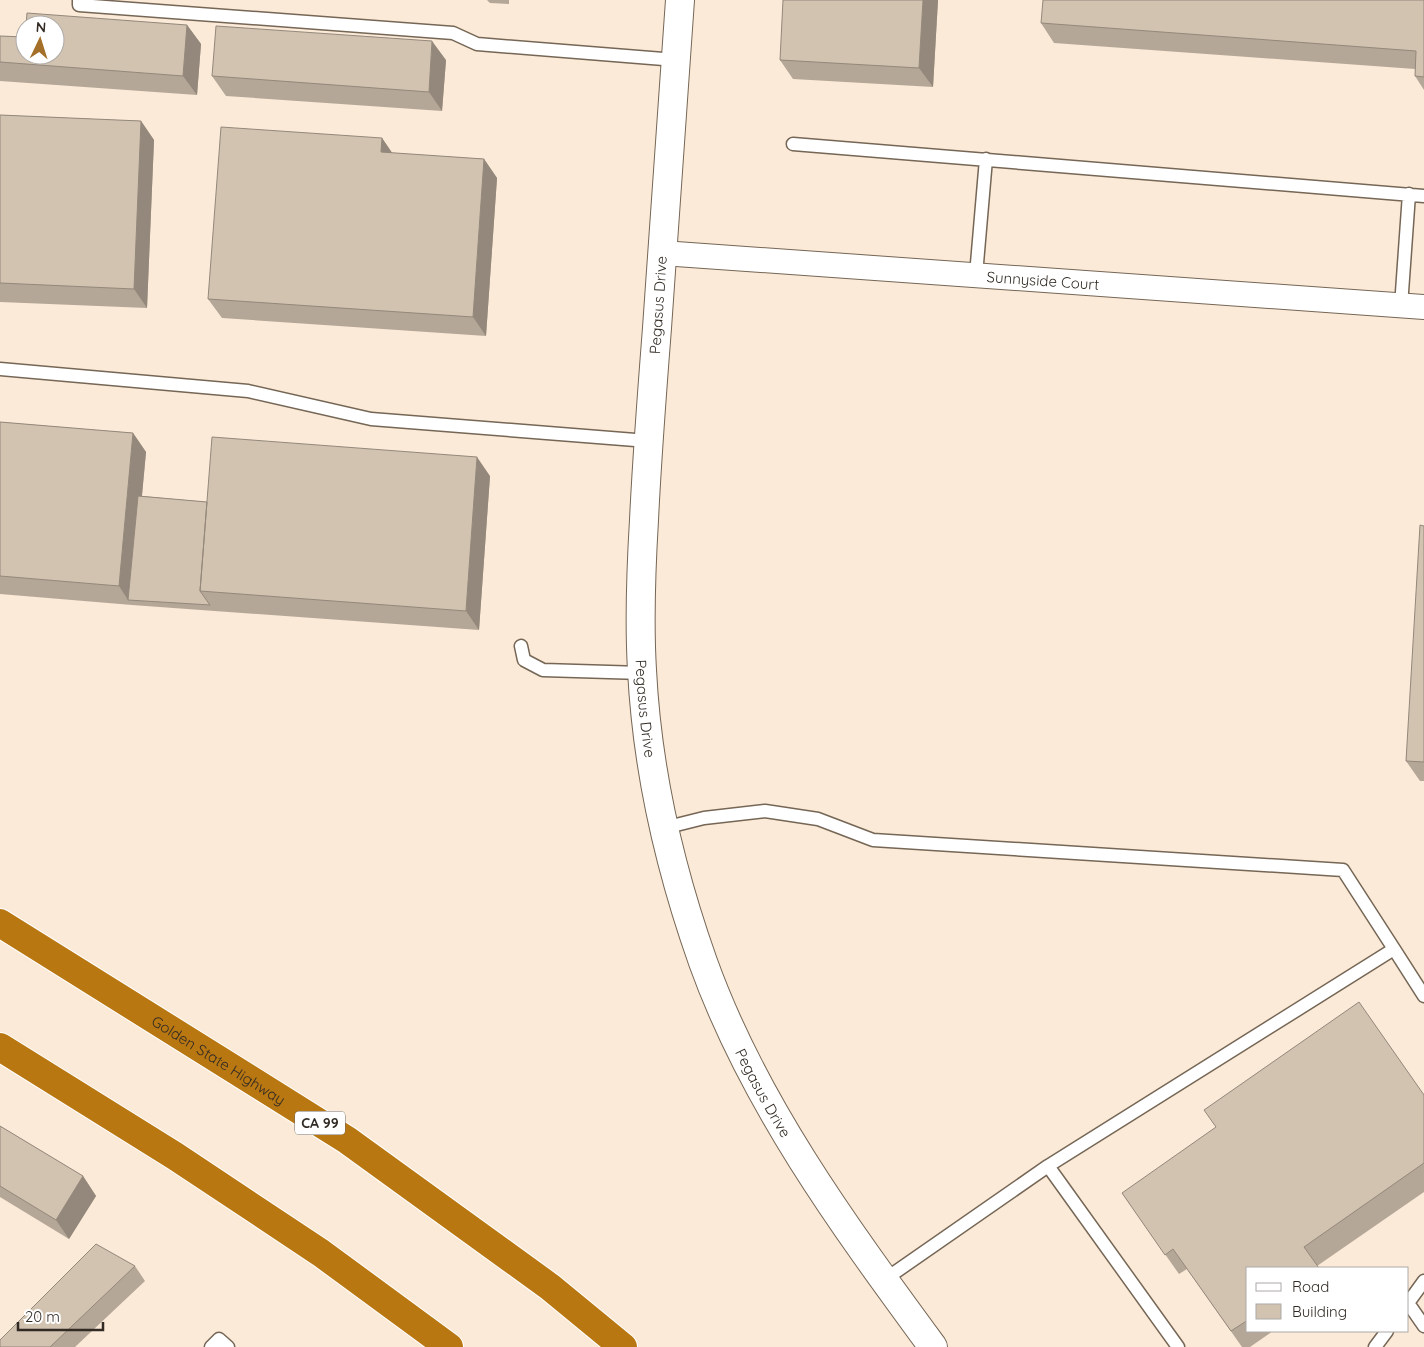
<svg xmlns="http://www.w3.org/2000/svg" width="1424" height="1347" viewBox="0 0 1424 1347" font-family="Quicksand,sans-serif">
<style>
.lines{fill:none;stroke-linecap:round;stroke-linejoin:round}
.lane-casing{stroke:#756655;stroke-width:15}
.street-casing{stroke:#756655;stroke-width:26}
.secondary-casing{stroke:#756655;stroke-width:30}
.highway-casing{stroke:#fff;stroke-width:30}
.lane{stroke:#fff;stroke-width:12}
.street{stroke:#fff;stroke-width:24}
.secondary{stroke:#fff;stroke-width:28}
.highway{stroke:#b97712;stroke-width:28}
.wall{fill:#b5a797}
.shaded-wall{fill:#93887b}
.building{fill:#d2c2b0;stroke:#93887b}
.labels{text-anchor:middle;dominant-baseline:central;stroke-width:4.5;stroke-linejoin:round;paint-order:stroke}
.shield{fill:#fff;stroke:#706b66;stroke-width:1}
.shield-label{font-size:14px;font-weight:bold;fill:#322b24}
.street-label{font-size:15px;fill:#322b24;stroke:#fff}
</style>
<rect width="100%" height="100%" fill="#fbead7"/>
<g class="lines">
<defs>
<path id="lane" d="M79,0V5L453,33L477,44L676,60
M793,144L1424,196
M976,275L986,159
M1401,306L1409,194
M0,369L248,391L371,419L648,441
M521,646L524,660L543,670L642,673
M664,828L704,818L765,811L818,819L873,840L1343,870L1394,949L1048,1166
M1394,949L1424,996
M884,1280L1048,1166L1178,1347
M1408,1303L1424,1326
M1408,1303L1424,1281
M211,1347L219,1339L228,1347
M1375,1347L1387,1331"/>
<g id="street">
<path id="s1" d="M662,253L1424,307"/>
</g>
<g id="secondary">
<path id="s2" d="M680,0C673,109 665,218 657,328C652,392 647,456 644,520C641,570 639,620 642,670C647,769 670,869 703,962C754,1104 845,1227 933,1347"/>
</g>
<g id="highway">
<path id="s3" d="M0,923L347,1140L550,1287L623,1347"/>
<path d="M0,1047L175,1156L321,1253L449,1347"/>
</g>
</defs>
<use href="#lane" class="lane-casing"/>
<use href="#street" class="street-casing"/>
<use href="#secondary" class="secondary-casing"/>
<use href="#highway" class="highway-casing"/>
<use href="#lane" class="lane"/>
<use href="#street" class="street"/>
<use href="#secondary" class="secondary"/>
<use href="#highway" class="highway"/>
</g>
<path class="wall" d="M487,0H509V4L490,3Z
M938,0L933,87L793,79L780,60Z
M1424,0V90L1415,76V69L1054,43L1041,23Z
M187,25L201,44L197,95L0,81V36L25,37Z
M446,60L442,111L226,96L212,76Z
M0,115L141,121L154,140L147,308L0,302Z
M382,138L392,153L484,159L497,178L486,336L222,318L208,299Z
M0,422L133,433L146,452L142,496L207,502L490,476L479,630L132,605L0,594Z
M1424,526V781H1420L1406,761Z
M1424,1095V1192L1317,1266L1248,1268V1331H1273L1250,1347H1242L1187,1269L1179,1274L1122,1193Z
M0,1126L83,1176L96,1196L69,1239L0,1197Z
M135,1266L145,1281L75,1347H0Z"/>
<path class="shaded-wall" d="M923,0H938L933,87L919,68Z
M187,25L201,44L197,95L183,76Z
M432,41L446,60L442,111L429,92Z
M141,121L154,140L147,308L134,289Z
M382,138L395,157L381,152Z
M484,159L497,178L486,336L473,317Z
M133,433L146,452L132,600H128L119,586Z
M477,457L490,476L479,630L466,611Z
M83,1176L96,1196L69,1239L56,1220Z"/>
<path class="building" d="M783,0H923L919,68L780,60Z
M1043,0H1424V77L1415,76L1416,51L1041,23Z
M27,13L187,25L183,76L0,62V36L25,37V55H55V25H26Z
M216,26L432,41L429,92L212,76Z
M0,115L141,121L134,289L0,283Z
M221,127L382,138L381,152L484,159L473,317L208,299Z
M0,422L133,433L119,586L0,576Z
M212,437L477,457L466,611L200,591Z
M138,496L207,502L200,591L210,605L128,600Z
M1420,525L1424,526V762L1406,761Z
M1359,1002L1424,1095V1163L1304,1247L1319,1268H1248V1320L1231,1331L1173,1249L1165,1255L1122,1193L1216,1127L1204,1110Z
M0,1126L83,1176L56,1220L0,1186Z
M96,1244L135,1266L50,1347H0V1340Z"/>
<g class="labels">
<rect class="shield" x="295" y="1111.5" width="50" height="23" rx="4"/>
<g class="shield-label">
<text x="320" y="1123">CA 99</text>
</g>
<g class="street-label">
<text stroke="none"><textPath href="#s1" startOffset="382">Sunnyside Court</textPath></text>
<text transform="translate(658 305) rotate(-86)">Pegasus Drive</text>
<text stroke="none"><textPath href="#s2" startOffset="710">Pegasus Drive</textPath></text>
<text stroke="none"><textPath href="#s3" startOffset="258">Golden State Highway</textPath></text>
<text stroke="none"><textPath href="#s2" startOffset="1115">Pegasus Drive</textPath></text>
</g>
</g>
<rect x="1246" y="1267" width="162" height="65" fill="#ffffff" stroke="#adaaa7"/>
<rect x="1256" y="1283" width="25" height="8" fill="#ffffff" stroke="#adaaa7"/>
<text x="1292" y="1292" font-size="15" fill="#322b24">Road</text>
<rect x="1256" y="1304" width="25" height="15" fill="#d2c2b0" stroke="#adaaa7"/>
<text x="1292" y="1317" font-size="15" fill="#322b24">Building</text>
<g transform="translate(40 40) rotate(4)"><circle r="24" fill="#ffffff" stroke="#adaaa7"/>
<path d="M0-4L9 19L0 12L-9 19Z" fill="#a46f29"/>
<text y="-8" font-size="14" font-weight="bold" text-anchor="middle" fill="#322b24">N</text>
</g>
<path d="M18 1322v8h85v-8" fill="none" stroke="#322b24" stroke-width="2.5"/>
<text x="25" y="1322" font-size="15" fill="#322b24" stroke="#ffffff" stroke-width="4" paint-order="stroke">20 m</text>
</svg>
